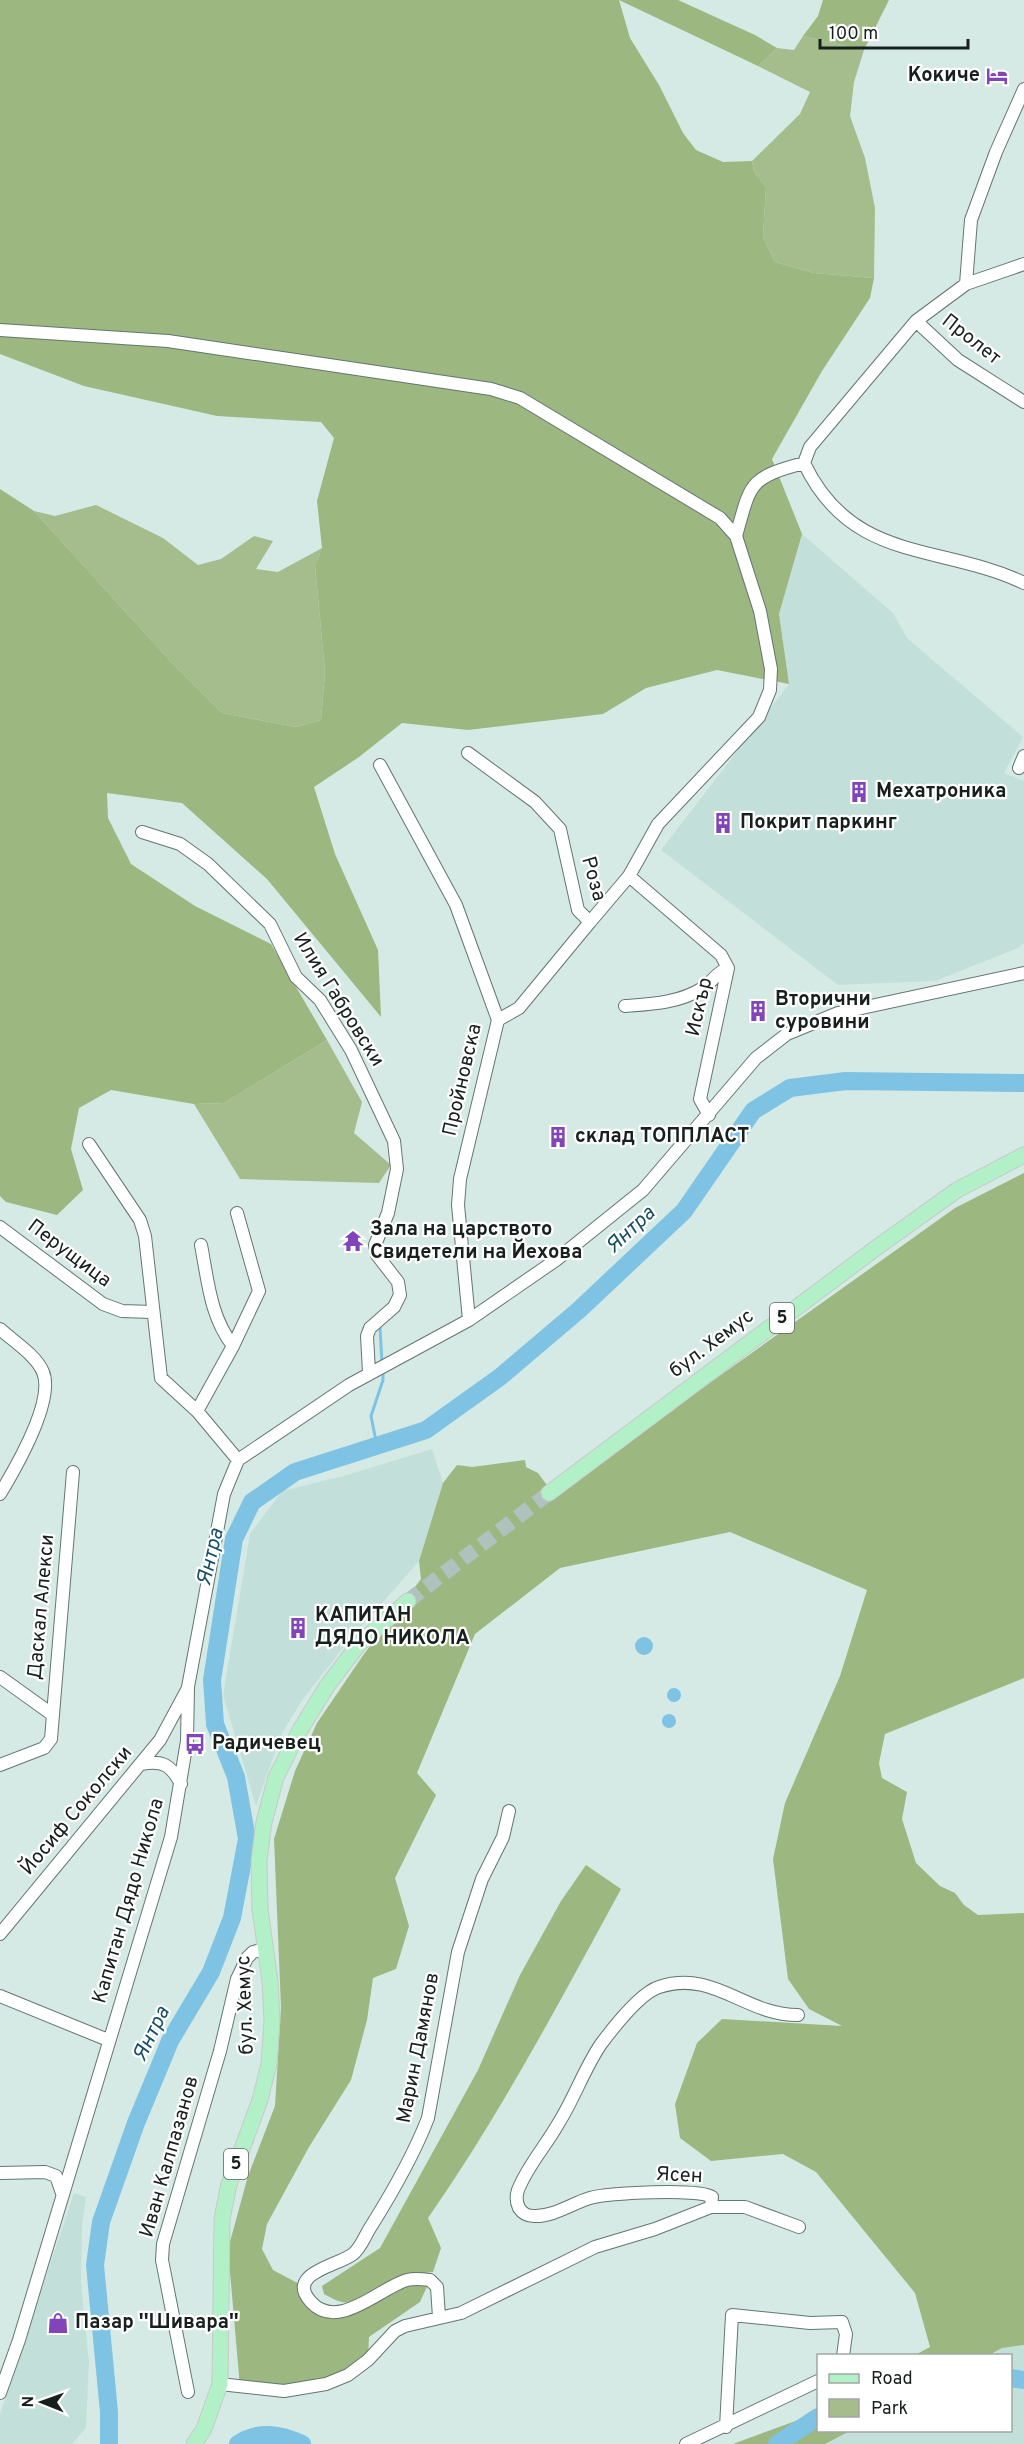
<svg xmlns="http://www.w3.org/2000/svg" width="1024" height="2444" viewBox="0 0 1024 2444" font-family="Overpass,sans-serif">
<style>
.built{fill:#c2e0d9}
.green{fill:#a5bd8d}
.forest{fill:#9cb77f}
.water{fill:#7fc3e4}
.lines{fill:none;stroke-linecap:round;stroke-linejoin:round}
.stream{stroke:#7fc3e4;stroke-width:3}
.river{stroke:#7fc3e4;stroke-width:18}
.major-tunnel{stroke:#afc2bd;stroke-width:15;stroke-dasharray:15 8;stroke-linecap:butt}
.minor-casing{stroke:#637672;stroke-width:14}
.major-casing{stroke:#c8c9c9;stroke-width:17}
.minor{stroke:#fff;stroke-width:12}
.major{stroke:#b2f0c8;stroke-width:15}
.labels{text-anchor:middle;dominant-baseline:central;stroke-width:4.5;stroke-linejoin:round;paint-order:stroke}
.shield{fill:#fff;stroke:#5d6362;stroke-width:1.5}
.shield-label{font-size:18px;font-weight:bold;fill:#18201e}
.poi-label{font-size:20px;font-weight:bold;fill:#18201e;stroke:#fff;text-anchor:start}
.street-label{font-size:20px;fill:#18201e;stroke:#fff}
.water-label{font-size:21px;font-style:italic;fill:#174f66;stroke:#fff}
</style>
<rect width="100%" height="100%" fill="#d5eae5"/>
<path class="built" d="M802,534L893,613L907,638L1023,737L1004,773L1024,781V943L1018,948L935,981L838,985L661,850L789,684L779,614Z
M432,1449L443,1483L419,1561L347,1643L303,1699L281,1735L256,1806L223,1695L250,1534L282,1491L347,1475Z
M74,2193L86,2197L82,2226L81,2283L89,2362L86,2428L72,2444H0V2414Z
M1024,2345V2444H825L850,2431L1010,2430V2356L989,2355L1002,2348Z"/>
<path class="green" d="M803,36L864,50L854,82L850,116L865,158L875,208L874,278L814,273L775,262L763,237L766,187L754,172L752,161L800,114L810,92L758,66L777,48L794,50Z
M96,505L163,538L198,565L221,559L254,536L273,541L256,569L278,572L322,548L315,566L325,672L321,720L296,727L222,713L172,663L34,511L55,516Z
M327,1040L362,1102L354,1133L391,1165L379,1183L240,1179L194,1104L224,1103Z"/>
<path class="forest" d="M0,0H678L755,35L777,48L758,66L619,0L630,38L659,85L683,133L696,150L723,162L752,161L754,172L766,187L763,237L775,262L814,273L874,278L870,298L822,371L772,459L802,534L779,614L789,684L717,670L646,688L603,714L468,730L402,723L359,757L314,787L335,854L378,950L381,1017L267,879L182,803L107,793L108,818L131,864L195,906L271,944L327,1040L224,1103L194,1104L111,1090L79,1108L71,1149L83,1190L57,1215L6,1202L0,1196V489L34,511L172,663L222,713L296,727L321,720L325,672L315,566L322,548L317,501L334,438L321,422L217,416L84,386L0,354Z
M823,0H889L864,50L803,36L818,16Z
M1024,1173V1678L885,1734L879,1763L882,1778L907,1792L902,1819L916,1863L940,1886L955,1893L964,1905L978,1915L1024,1913V2345L1002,2348L989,2355H915L930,2347L915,2293L816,2172L783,2154L711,2161L680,2138L675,2104L697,2043L722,2019L842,2026L809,2009L788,1979L773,1859L785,1803L840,1676L867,1590L730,1532L560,1568L475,1634L417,1773L436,1795L395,1878L409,1926L396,1969L373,1978L367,2020L351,2080L309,2147L267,2224L262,2249L273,2270L305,2287L306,2296L333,2311L405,2280H430L420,2302L369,2337L368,2360L326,2384L240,2387L228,2249L248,2176L275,2106L281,2007L274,1839L295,1771L317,1723L364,1654L421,1579L419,1561L443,1483L457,1465L472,1467L525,1460L526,1467L538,1473L555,1496L631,1439L955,1208Z
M586,1865L621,1889C560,2001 501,2113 428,2218L441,2248L433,2272C400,2275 382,2296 355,2302C343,2305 333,2299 324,2294L322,2286L380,2248L478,2070L520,1975L561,1901Z
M818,2410V2430L850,2431L825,2444H733L801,2419Z"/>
<path class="water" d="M635 1646a9 9 0 1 1 18 0a9 9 0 1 1-18 0Z
M667 1695a7 7 0 1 1 14 0a7 7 0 1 1-14 0Z
M662 1721a7 7 0 1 1 14 0a7 7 0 1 1-14 0Z"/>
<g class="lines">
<path class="stream" d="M380,1328L382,1363
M377,1446L371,1416L383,1380V1372"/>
<path class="river" d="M1010,2378L1024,2380
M109,2444V2412L95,2265L101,2222L136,2123L170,2041L211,1972L232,1918L247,1839L236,1777L215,1724L212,1680L234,1539L252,1502L295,1472L426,1430L500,1377L579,1310L684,1211L753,1111L790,1088L846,1081L1024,1083
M238,2444C259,2430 280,2434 302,2444
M777,2444L818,2417"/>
<path class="major-tunnel" d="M408,1601L549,1493"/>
<defs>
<path id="minor" d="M1024,264L966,284L916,321L810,447L804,463C852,564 940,543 1024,583
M966,284L971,220L996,152L1024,89
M916,321L958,360L1024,402
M0,330L168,341L491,389L520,398L720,518L736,536L760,611L771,669L770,690L759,717L658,824L629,876L590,922
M736,536C751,483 748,478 804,463
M468,753L535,802L560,829L578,910L590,922L519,1008L498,1020
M380,765L456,905L498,1020L460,1179L458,1205L469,1320
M1019,768L1024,756
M142,832L180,844L208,864L270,924L296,977L320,1000L351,1050L394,1141L397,1169L388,1213L375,1245L377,1255L398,1282L400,1295L394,1307L370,1328L367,1336L369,1372
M629,876L721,955L728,968L700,1099L709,1115
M625,1006C652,1004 679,1003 703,988C712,982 717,972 728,968
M89,1144L140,1220L145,1236L161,1378L197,1411L238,1460
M0,1227L103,1304L122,1311L152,1312
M201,1245C208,1281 210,1316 233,1346
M0,1329C13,1341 36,1355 43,1372C55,1401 15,1469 0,1494
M197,1411L233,1346L259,1291L237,1213
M0,1677L53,1715
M141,1764C163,1760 171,1765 181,1784
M0,1765L44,1748L51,1739L73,1472
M0,1934L160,1740L188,1688
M0,1996L108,2040
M0,2173L45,2172L56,2176L62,2193
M711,2207L712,2197C699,2188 608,2193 590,2198C573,2203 553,2217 534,2216C527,2216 523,2214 519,2208C516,2202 516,2196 518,2190C528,2165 545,2147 558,2124C574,2099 584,2069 601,2044C613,2028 640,1993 659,1987C714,1969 744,2015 798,2015
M711,2207H745L799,2227
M439,2317L437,2287L430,2280C422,2279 415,2278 407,2280C381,2287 338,2332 311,2302C285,2273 338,2266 353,2254C360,2249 365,2236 370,2228C392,2193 413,2157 428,2118L458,1952L482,1879L503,1837L509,1811
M220,2384L284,2391L326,2384L348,2375L368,2360L395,2331L405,2326L461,2313L595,2247L655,2229L711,2207
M188,2392L162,2260L163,2244L220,2051L237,1979L247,1958L253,1952L266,1949
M0,2393L19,2340L171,1837L187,1741L188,1687L224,1494L238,1460L349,1385L469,1320L556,1260L643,1190L756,1058L787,1034L838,1013L1024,973
M726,2427L732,2315L810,2323L842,2322L846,2334L843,2356
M686,2444L818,2381"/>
<path id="major" d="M549,1493L876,1248L957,1190L1024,1155
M194,2444L204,2429L220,2384L222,2219L229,2184L260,2100L269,2064L272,2020L270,1981L260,1910L259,1861L264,1822L276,1777L300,1730L327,1686L359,1644L408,1601"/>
</defs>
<use href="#minor" class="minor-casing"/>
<use href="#major" class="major-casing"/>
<use href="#minor" class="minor"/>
<use href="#major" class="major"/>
</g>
<defs>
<symbol id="hotel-bare" viewBox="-9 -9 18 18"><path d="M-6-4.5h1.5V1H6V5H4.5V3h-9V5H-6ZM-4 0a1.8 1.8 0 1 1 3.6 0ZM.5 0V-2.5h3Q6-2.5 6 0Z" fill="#8144b9" stroke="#fff" stroke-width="2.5" paint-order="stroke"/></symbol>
<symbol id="building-bare" viewBox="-9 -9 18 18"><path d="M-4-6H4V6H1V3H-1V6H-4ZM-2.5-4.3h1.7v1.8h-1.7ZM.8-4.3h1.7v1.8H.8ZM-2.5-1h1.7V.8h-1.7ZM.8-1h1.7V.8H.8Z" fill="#8144b9" stroke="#fff" stroke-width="2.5" paint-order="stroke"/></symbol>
<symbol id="temple-bare" viewBox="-9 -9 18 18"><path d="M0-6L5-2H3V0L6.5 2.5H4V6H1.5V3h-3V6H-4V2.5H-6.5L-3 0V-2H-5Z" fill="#8144b9" stroke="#fff" stroke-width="2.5" paint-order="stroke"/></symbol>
<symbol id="bus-bare" viewBox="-9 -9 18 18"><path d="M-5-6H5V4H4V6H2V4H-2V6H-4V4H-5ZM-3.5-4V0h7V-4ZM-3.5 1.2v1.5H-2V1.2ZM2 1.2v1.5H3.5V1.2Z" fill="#8144b9" stroke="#fff" stroke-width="2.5" paint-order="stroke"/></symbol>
<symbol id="shop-bare" viewBox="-9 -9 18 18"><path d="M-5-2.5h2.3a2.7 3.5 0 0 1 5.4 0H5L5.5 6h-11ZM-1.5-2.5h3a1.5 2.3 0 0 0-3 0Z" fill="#8144b9" stroke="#fff" stroke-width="2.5" paint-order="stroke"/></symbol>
</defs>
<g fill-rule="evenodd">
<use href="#hotel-bare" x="982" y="61" width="30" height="30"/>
<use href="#building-bare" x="844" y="777" width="30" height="30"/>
<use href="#building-bare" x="708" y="808" width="30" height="30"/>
<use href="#building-bare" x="743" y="996" width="30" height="30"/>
<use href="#building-bare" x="543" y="1122" width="30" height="30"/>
<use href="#temple-bare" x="338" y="1226" width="30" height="30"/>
<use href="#building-bare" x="283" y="1613" width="30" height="30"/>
<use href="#bus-bare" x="180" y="1729" width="30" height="30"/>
<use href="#shop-bare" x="43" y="2308" width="30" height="30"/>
</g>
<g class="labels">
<g class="shield">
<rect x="770" y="1303" width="24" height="30" rx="4.5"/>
<rect x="224" y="2149" width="24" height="30" rx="4.5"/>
</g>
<g class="shield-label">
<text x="782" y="1318">5</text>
<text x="236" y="2164">5</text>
</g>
<g class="poi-label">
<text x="980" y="76" text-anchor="end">Кокиче</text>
<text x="876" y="792">Мехатроника</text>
<text x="740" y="823">Покрит паркинг</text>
<text x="775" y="1000">Вторични<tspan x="775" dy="23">суровини</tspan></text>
<text x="575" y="1137">склад ТОППЛАСТ</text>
<text x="370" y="1230">Зала на царството<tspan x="370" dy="23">Свидетели на Йехова</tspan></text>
<text x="315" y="1616">КАПИТАН<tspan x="315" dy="23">ДЯДО НИКОЛА</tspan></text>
<text x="212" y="1744">Радичевец</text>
<text x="75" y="2323">Пазар ''Шивара''</text>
</g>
<g class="street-label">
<text transform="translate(971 340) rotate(38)">Пролет</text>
<text transform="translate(593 879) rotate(74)">Роза</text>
<text transform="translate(338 1000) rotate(58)">Илия Габровски</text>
<text transform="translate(700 1007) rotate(-77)">Искър</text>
<text transform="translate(463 1080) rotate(-77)">Пройновска</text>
<text transform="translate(69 1254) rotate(37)">Перущица</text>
<text transform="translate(712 1344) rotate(-37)">бул. Хемус</text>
<text transform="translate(42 1607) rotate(-85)">Даскал Алекси</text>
<text transform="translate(77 1811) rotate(-50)">Йосиф Соколски</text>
<text transform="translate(129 1901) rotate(-74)">Капитан Дядо Никола</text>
<text transform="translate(246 2005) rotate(-92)">бул. Хемус</text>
<text transform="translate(419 2048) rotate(-79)">Марин Дамянов</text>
<text transform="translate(170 2157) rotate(-74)">Иван Калпазанов</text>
<text transform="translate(679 2176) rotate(3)">Ясен</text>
</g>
<g class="water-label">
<text transform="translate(631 1230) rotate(-43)">Янтра</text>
<text transform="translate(211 1557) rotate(-77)">Янтра</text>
<text transform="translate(152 2034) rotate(-64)">Янтра</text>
</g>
</g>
<rect x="817" y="2354" width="195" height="78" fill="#ffffff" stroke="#a3a6a5" stroke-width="1.5"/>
<rect x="829" y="2374" width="30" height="9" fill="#b2f0c8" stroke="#a3a6a5" stroke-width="1.5"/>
<text x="871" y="2384" font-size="18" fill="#18201e">Road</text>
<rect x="829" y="2399" width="30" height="18" fill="#a5bd8d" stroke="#a3a6a5" stroke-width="1.5"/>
<text x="871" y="2414" font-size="18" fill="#18201e">Park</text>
<g transform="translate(42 2402) rotate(271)" stroke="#ffffff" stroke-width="4.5" paint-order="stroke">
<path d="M0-4.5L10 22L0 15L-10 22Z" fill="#18201e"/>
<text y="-9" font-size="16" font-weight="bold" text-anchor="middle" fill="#18201e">N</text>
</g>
<path d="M820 39v9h148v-9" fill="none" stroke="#18201e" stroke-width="3"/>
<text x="829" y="39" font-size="18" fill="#18201e" stroke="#ffffff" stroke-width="4.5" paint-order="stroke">100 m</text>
</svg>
